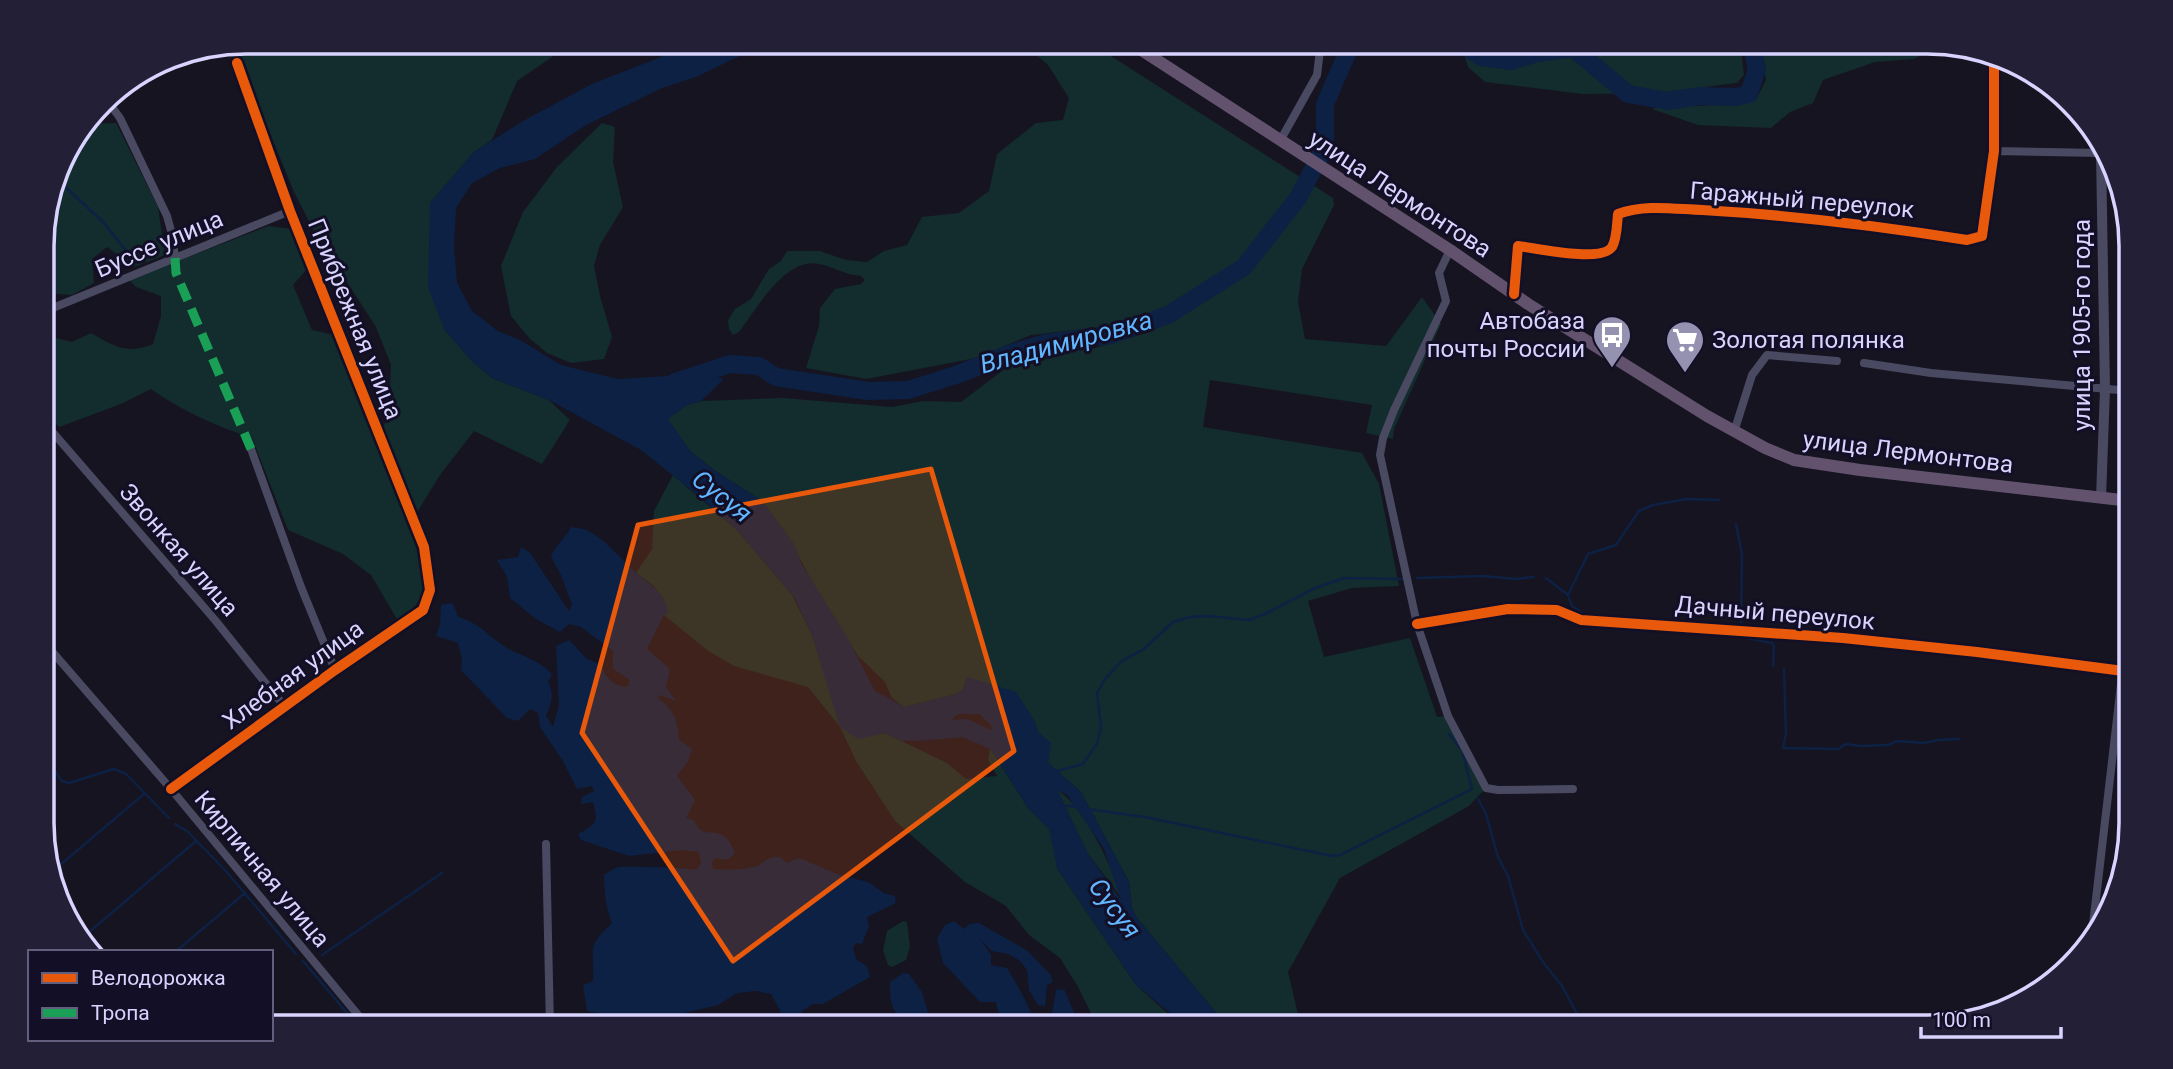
<svg xmlns="http://www.w3.org/2000/svg" width="2173" height="1069" viewBox="0 0 2173 1069" font-family="Roboto,sans-serif">
<style>
.green{fill:#132c2d}
.water{fill:#0d2144;fill-rule:evenodd}
.lines{fill:none;stroke-linecap:round;stroke-linejoin:round}
.stream{stroke:#0d2144;stroke-width:2.5}
.river{stroke:#0d2144;stroke-width:18}
.minor{stroke:#4a4962;stroke-width:8}
.tertiary{stroke:#4a4962;stroke-width:10}
.trunk{stroke:#62526e;stroke-width:12}
.quiet{stroke:#1a9f57;stroke-width:9;stroke-dasharray:18 9;stroke-linecap:butt}
.cycleway-casing{stroke:#130f26;stroke-width:15}
.cycleway{stroke:#e8590c;stroke-width:10}
.marked{fill:#e8590c;fill-opacity:0.2;stroke:#e8590c;stroke-width:5;stroke-linejoin:round}
.labels{text-anchor:middle;dominant-baseline:central;stroke-width:6;stroke-linejoin:round;paint-order:stroke}
.street-label{font-size:24px;fill:#d9d4ff;stroke:#130f26}
.poi-label{font-size:24px;fill:#d9d4ff;stroke:#130f26;text-anchor:end}
.water-label{font-size:26px;font-style:italic;fill:#62b6ff;stroke:#130f26}
.rim{fill:none;stroke:#d9d4ff;stroke-width:3.5}
</style>
<rect width="100%" height="100%" fill="#161421"/>
<path class="green" d="M246,42H668L634,53L571,44L517,81L492,140L474,152L430,203V243L444,329L472,361L492,378L549,400L570,420L542,464L474,431L440,475L416,514L381,431L389,415L391,365L376,327L315,233L294,192L252,90L236,44Z
M1021,42H1089L1333,198L1334,205L1302,269L1298,302L1305,339L1386,346L1422,297L1441,324L1394,429L1393,439L1366,433L1372,405L1210,380L1203,427L1362,453L1379,484L1399,586L1352,588L1308,601L1324,657L1410,638L1437,717L1448,716L1486,788L1469,806L1340,878L1288,972L1301,1027H1228L1137,918L1132,908L1129,882L1081,792L1048,763L1034,720L967,677L963,690L953,695L904,707L892,698L885,682L858,656L816,589L791,542L762,501L714,470L690,451L667,418L687,405L701,401L783,398L892,407L923,401L961,402L1019,358L1095,348L1150,332L1190,309L1102,327L1031,335L976,358L866,379L806,368L819,326L820,308L835,289L861,284L865,280L861,276C845,275 834,267 819,264C785,257 757,309 739,332L733,335L729,329L728,320L735,309L751,299L769,269L781,261L787,251H820L846,260L867,262L884,251L907,245L922,217L959,213L989,191L997,154L1036,123L1063,120L1069,98L1048,65Z
M1461,42H1740L1744,75L1737,83L1658,93L1583,94L1485,82L1468,67Z
M1760,42H1927L1940,45L1914,59L1875,62L1823,80L1813,103L1790,112L1771,128L1698,125L1652,109L1665,105L1701,106L1756,100L1766,80Z
M116,123L158,207L165,255L134,267L107,247L92,259L94,283L72,295L43,293L42,233L63,156L88,124Z
M602,123L615,127L613,162L623,207L600,245L594,266L600,296L612,337L604,359L571,363L547,353L530,339L511,316L501,266L523,212L557,167Z
M268,226L293,229L308,268L293,285L312,330L334,335L418,552C424,587 433,598 397,619L371,575L343,554L288,530L252,438C216,426 182,411 151,389L121,404L59,427L43,410V349L46,343L56,338L72,342L91,333C114,346 126,355 153,344L161,316V296L136,287L129,280Z
M673,475L737,530L792,595L812,635L826,678L858,738L885,733L947,763L966,779L997,776L988,760L990,748L1028,808L1049,829L1056,850L1057,868L1136,985L1183,1027H1098L1078,987L1060,958L1029,935L1006,906L965,882L895,821L856,761L840,727L808,687L734,666L708,651L664,615L659,595L654,586L636,573L652,549L654,511Z
M1057,790C1082,803 1114,869 1121,897L1088,854Z
M903,921L907,922L910,947L906,960L892,967L888,965L883,950L887,931Z"/>
<path class="water" d="M685,42H787L746,53L696,77L662,88L586,125L535,159L500,168L472,183L456,208L454,247L457,283L472,311L498,331L520,340L561,365L618,379L700,374L724,379L701,401L687,405L668,419L690,451L714,470L762,501L794,544L802,565L847,637L875,691L905,707L953,695L963,690L967,677L1016,692L1034,720L1038,732L1051,743L1048,763L1081,792L1129,882L1132,908L1137,918L1228,1027H1187L1136,985L1057,868L1049,829L1028,808L990,748L992,727L980,714H958L930,739L902,741L885,733L858,739L840,727L812,635L794,597L737,530L695,493L641,450L549,400L492,378L472,361L444,329L428,287L430,203L474,152L523,121L592,84L684,48ZM1057,790L1067,795L1104,849L1121,900L1088,854Z
M571,527C576,528 583,528 588,531C606,540 619,557 634,571C648,584 665,591 668,613L664,615L647,649L670,669L666,687L676,701L660,695L658,698C674,710 678,720 679,740L692,749L688,761L677,776L695,800L686,818L694,820C702,841 714,826 726,838C730,841 733,849 735,853C729,861 725,860 716,858L712,862L713,869C726,870 742,870 754,867C766,863 764,857 780,857L787,863L799,858L840,875L868,882L884,893L895,896L896,903L867,917L869,926L862,944L856,943L853,948L856,959L867,966L870,977L823,1004H813L802,1011L801,1020L806,1027H788L781,1022L780,1010L771,994L756,991L737,993L718,1005L651,1021L640,1022L587,1011L583,985L593,981C595,946 585,949 612,923C606,909 604,890 604,875C608,872 614,868 619,867C626,866 692,868 696,870L701,863L699,852L683,850L629,856L581,840L578,834C596,824 599,823 593,802L581,804L582,797L594,791L592,786L577,789L563,761L540,727L538,713L530,709L518,721L507,718L461,670L462,659L458,643L436,636L440,624L441,605L453,603L458,617C479,622 491,639 509,649C525,657 540,661 552,674L548,682C555,696 551,703 546,716L553,727L559,705L556,646L569,640L587,659L600,664C606,677 612,686 627,687L630,680L613,669V651L581,627L569,624L560,632L536,619L510,598L507,577L497,560L518,557L521,547L530,553L569,611L572,604L560,573L551,557C555,545 565,539 571,527Z
M954,921L964,929L969,924L979,923L1028,951L1050,974L1053,982L1047,985L1045,1006L1038,1005L1029,990L1027,970L1019,960L1008,954L992,951L980,939L991,955V965L1007,968C1019,987 1029,1007 1037,1027H990L1000,1019L996,1002H980L943,963L937,938L945,925Z
M903,973L909,974L922,992L932,1027C901,1027 888,1013 890,982Z
M1064,989L1077,1019L1066,1018V1027H1050L1056,990Z"/>
<g class="lines">
<path class="stream" d="M57,179L103,222L132,258
M1736,524L1742,555L1741,626
M1417,578L1483,576L1516,579L1534,577
M1546,578L1568,595L1572,606L1585,615
M1568,595L1588,554L1616,545L1639,511L1653,505L1687,499L1719,500
M1589,627L1648,631
M1747,638L1772,643L1774,646L1773,666
M1784,669L1786,734L1783,748L1838,749L1846,744L1860,746L1888,745L1897,741L1924,743L1938,740L1959,739
M44,756L62,781L69,783L114,769L126,774L169,818
M1057,771L1083,764L1097,744L1101,727L1097,693L1105,679L1122,661L1144,649L1173,622L1189,617L1208,616L1250,620L1267,613L1313,589L1344,578L1402,579
M1478,799L1486,814L1498,857L1508,876L1523,930L1543,962L1562,986L1584,1027
M1060,805L1078,807
M1088,809L1145,817L1332,856L1340,855L1472,789L1462,750L1449,734
M175,824L187,831L225,870L296,954
M53,871L144,794
M81,939L196,841
M175,952L245,893
M322,955L442,873
M303,961L359,1027"/>
<path class="river" d="M1459,42L1481,57L1511,61L1537,53L1573,48L1628,94L1668,101L1700,96L1736,97L1749,94L1757,69L1751,42
M675,382L730,364L759,366L776,377L868,391L908,390L956,375L1012,353L1046,343L1111,335L1168,315L1244,267L1298,198L1325,147V104L1352,42
M916,732L965,728L1012,749"/>
<path class="minor" d="M106,99L120,118L167,216L172,234L175,258
M1280,141L1317,75L1321,42
M1994,151L2101,153
M1450,250L1439,273L1446,301L1394,410L1383,438L1380,455L1417,624L1448,716L1486,788L1498,790L1573,789
M1514,294L1518,246C1536,248 1601,263 1612,247C1617,239 1617,223 1618,214C1645,204 1674,209 1702,210C1791,215 1880,226 1967,240L1982,236L1994,151V58
M43,312L290,211
M1864,363L1931,373L2130,391
M43,421L215,620L284,706
M1734,432L1752,375L1767,355L1837,361
M251,449L301,587L335,670
M1417,624L1508,609L1557,610L1581,620L1843,638L1977,652L2131,672
M43,641L171,789L368,1027
M171,789L335,670L423,610L430,590L424,547L290,211L237,63
M546,844L550,1027
M2092,933L2130,607"/>
<path class="tertiary" d="M2101,498L2105,389L2101,152"/>
<path class="trunk" d="M1129,42L1450,250L1528,304L1707,416L1765,448L1794,460L1860,470L2130,501"/>
<path class="quiet" d="M175,258L176,273L251,449"/>
<defs>
<path id="cycleway" d="M1514,294L1518,246C1536,248 1601,263 1612,247C1617,239 1617,223 1618,214C1645,204 1674,209 1702,210C1791,215 1880,226 1967,240L1982,236L1994,151V58
M1417,624L1508,609L1557,610L1581,620L1843,638L1977,652L2131,672
M171,789L335,670L423,610L430,590L424,547L290,211L237,63"/>
</defs>
<use href="#cycleway" class="cycleway-casing"/>
<use href="#cycleway" class="cycleway"/>
</g>
<path class="marked" d="M931,469L1014,751L733,961L582,733L638,525Z"/>
<defs>
<symbol id="bus-pin" viewBox="-11 -11 22 30"><path d="M0 17L-7.5 6A9.5 9.5 0 1 1 7.5 6Z" fill="#9591b1" stroke="#130f26"/><path d="M-5-6H5V4H4V6H2V4H-2V6H-4V4H-5ZM-3.5-4V0h7V-4ZM-3.5 1.2v1.5H-2V1.2ZM2 1.2v1.5H3.5V1.2Z" fill="#fff"/></symbol>
<symbol id="supermarket-pin" viewBox="-11 -11 22 30"><path d="M0 17L-7.5 6A9.5 9.5 0 1 1 7.5 6Z" fill="#9591b1" stroke="#130f26"/><path d="M-6-5.5h2.5l.6 2H6L4.5 2H-2.5L-4.4-4H-6ZM-1.5 3.2a1.3 1.3 0 1 0 .1 0ZM3 3.2a1.3 1.3 0 1 0 .1 0Z" fill="#fff"/></symbol>
</defs>
<g fill-rule="evenodd">
<use href="#bus-pin" x="1590" y="313" width="44" height="60"/>
<use href="#supermarket-pin" x="1663" y="318" width="44" height="60"/>
</g>
<g class="labels">
<g class="street-label">
<text transform="translate(1400 194) rotate(33)">улица Лермонтова</text>
<text transform="translate(1802 200) rotate(5)">Гаражный переулок</text>
<text transform="translate(159 244) rotate(-23)">Буссе улица</text>
<text transform="translate(355 319) rotate(68)">Прибрежная улица</text>
<text transform="translate(2082 325) rotate(-90)">улица 1905-го года</text>
<text transform="translate(1908 452) rotate(7)">улица Лермонтова</text>
<text transform="translate(179 550) rotate(49)">Звонкая улица</text>
<text transform="translate(1775 613) rotate(5)">Дачный переулок</text>
<text transform="translate(293 675) rotate(-36)">Хлебная улица</text>
<text transform="translate(262 869) rotate(50)">Кирпичная улица</text>
</g>
<g class="poi-label">
<text x="1585" y="321">Автобаза<tspan x="1585" dy="28">почты России</tspan></text>
<text x="1712" y="340" text-anchor="start">Золотая полянка</text>
</g>
<g class="water-label">
<text transform="translate(1066 342) rotate(-15)">Владимировка</text>
<text transform="translate(722 496) rotate(38)">Сусуя</text>
<text transform="translate(1115 908) rotate(53)">Сусуя</text>
</g>
</g>
<path d="M0 0H2173V1069H0ZM246 54H1927A192 192 0 0 1 2119 246V823A192 192 0 0 1 1927 1015H246A192 192 0 0 1 54 823V246A192 192 0 0 1 246 54Z" fill="#231f37" fill-rule="evenodd"/>
<path class="rim" d="M246 54H1927A192 192 0 0 1 2119 246V823A192 192 0 0 1 1927 1015H246A192 192 0 0 1 54 823V246A192 192 0 0 1 246 54Z"/>
<rect x="28" y="950" width="245" height="91" fill="#130f26" stroke="#625e7d" stroke-width="2"/>
<rect x="42" y="973" width="35" height="10" fill="#e8590c" stroke="#625e7d" stroke-width="2"/>
<text x="91" y="985" font-size="21" fill="#d9d4ff">Велодорожка</text>
<rect x="42" y="1008" width="35" height="10" fill="#1a9f57" stroke="#625e7d" stroke-width="2"/>
<text x="91" y="1020" font-size="21" fill="#d9d4ff">Тропа</text>
<path d="M1921 1027v10h140v-10" fill="none" stroke="#d9d4ff" stroke-width="3.5"/>
<text x="1932" y="1027" font-size="21" fill="#d9d4ff" stroke="#130f26" stroke-width="5" paint-order="stroke">100 m</text>
</svg>
